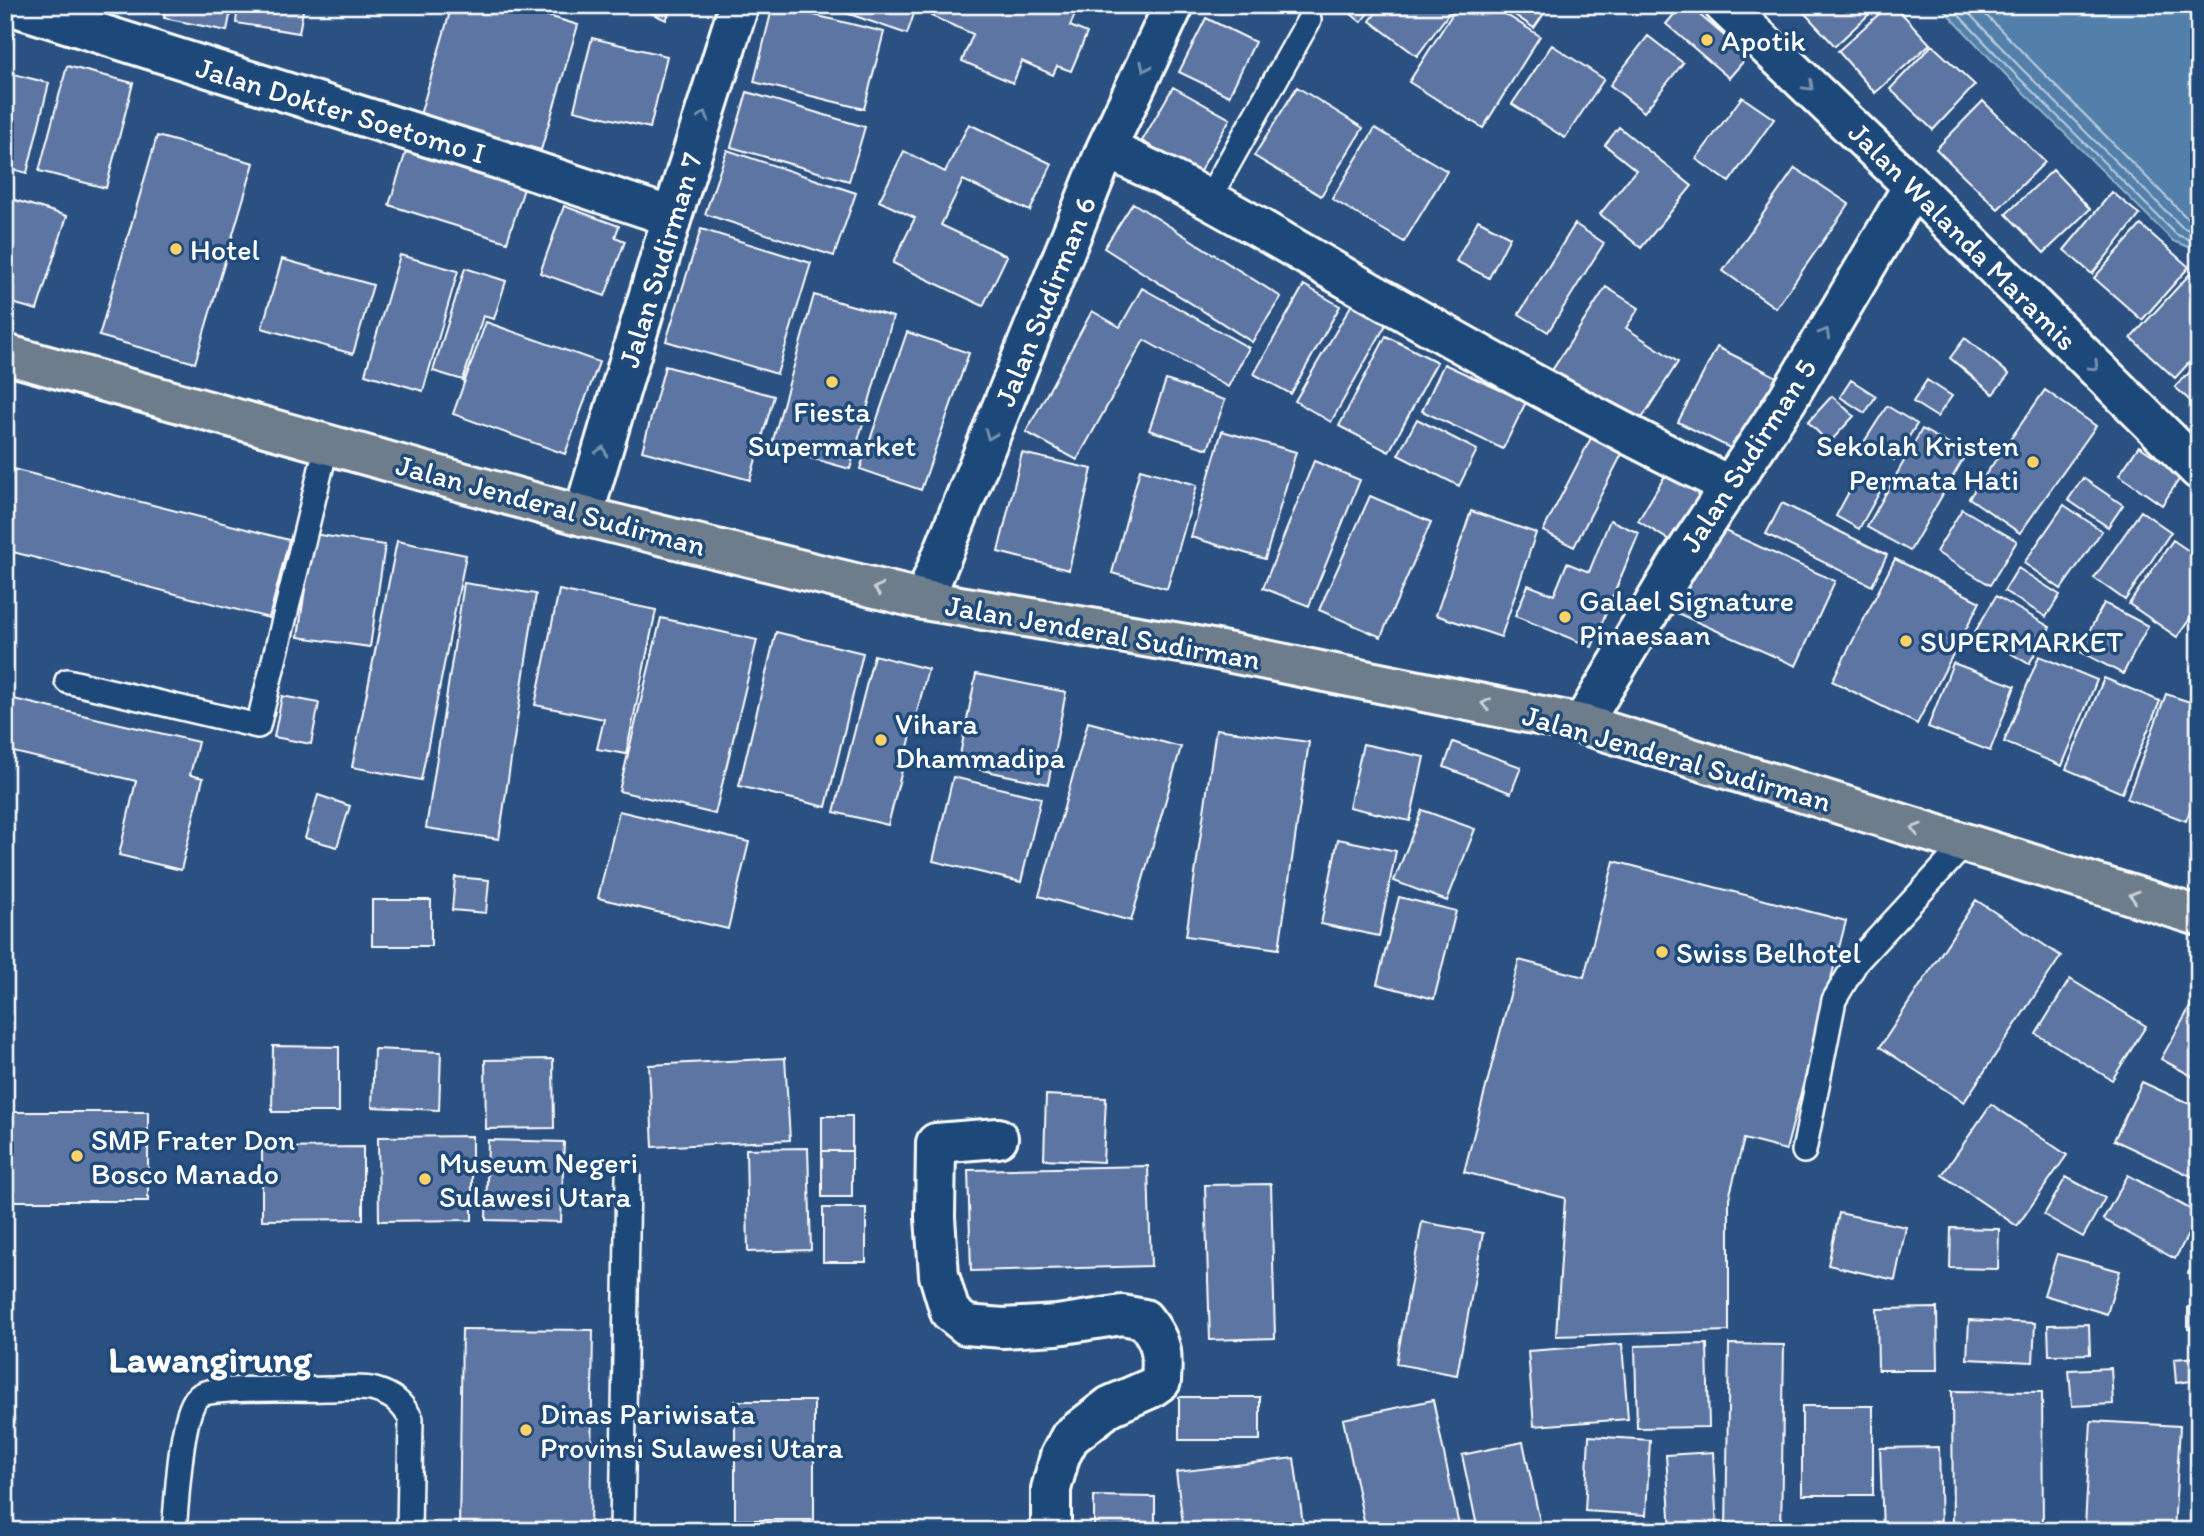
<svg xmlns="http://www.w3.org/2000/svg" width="2204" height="1536" viewBox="0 0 2204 1536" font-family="Itim,sans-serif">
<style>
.water{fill:#5380aa;stroke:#98b3cc;stroke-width:2}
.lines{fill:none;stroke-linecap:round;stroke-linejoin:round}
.shore{stroke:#baccdd;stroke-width:2}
.building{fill:#5c74a2;stroke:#fff;stroke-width:2}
.service-casing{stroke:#fff;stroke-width:28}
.minor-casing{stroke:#fff;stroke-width:44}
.tertiary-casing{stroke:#fff;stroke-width:44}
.trunk-casing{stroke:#fff;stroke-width:44}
.service{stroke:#1f4a7a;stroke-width:23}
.minor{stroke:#1f4a7a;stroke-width:38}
.tertiary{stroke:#1f4a7a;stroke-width:38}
.trunk{stroke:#6d7d8c;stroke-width:38}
.oneway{stroke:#7992af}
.oneway2{stroke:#ccd2d7}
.poi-dot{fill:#ffd166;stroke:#1f4a7a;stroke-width:2.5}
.labels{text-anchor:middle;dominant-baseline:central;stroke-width:7;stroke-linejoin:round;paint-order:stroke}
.poi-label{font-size:30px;fill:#fff;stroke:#1f4a7a;text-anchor:start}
.street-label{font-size:30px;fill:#fff;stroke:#1f4a7a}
.district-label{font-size:37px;font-weight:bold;fill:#fff;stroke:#1f4a7a}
</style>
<rect width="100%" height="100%" fill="#2a5181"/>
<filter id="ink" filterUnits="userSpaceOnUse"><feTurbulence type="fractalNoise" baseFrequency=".0143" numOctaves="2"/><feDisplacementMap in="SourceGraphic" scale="14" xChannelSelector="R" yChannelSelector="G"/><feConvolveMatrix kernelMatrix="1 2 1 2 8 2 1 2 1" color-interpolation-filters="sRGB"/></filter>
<g filter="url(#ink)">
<path class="water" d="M1939,5H2199V251L2173,241L2009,78Z"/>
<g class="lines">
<path class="shore" d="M1949,5L2014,73L2177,235L2199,243
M1961,5L2020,67L2182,227L2199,234
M1976,5L2187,218L2199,223"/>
</g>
<path class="building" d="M166,5H232L227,31L164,18Z
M238,5H304L299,33L236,23Z
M452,5H512L578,25L541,150L420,115Z
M634,5H673L666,20Z
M773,5L884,32L864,109L754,82Z
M823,5H917L907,34Z
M936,5H1079L1070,26L1087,33L1071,71L1057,66L1053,75L1022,61L1013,83L962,61L973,34L931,16Z
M1340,5H1374L1361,22Z
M1382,5H1455L1417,56L1370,21Z
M1458,5H1491L1540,36L1483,128L1409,82Z
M1500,5H1550L1534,28Z
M1682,5H1688L1748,56L1729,78L1666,24Z
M1797,5H1879L1835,46Z
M1889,5H1894L1930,44L1875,93L1838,51Z
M1206,18L1255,42L1229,96L1179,72Z
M1648,36L1683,63L1644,112L1610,85Z
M592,38L667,56L650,128L574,110Z
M1552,45L1604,79L1565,138L1512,104Z
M1932,45L1975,85L1933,130L1890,89Z
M67,66L133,83L106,188L39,171Z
M5,72L49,83L27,173L5,167Z
M1173,87L1230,119L1199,173L1142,141Z
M1297,87L1363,128L1321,196L1254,156Z
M747,92L865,127L849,181L731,147Z
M1742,97L1774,119L1729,182L1696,159Z
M1983,101L2045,162L1998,209L1936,149Z
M969,124L1052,164L1030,211L963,180L941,225L1007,256L983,306L893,263L915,218L879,201L904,151L945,172Z
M1619,127L1692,186L1641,248L1600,214L1636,170L1605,145Z
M1375,128L1447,171L1404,242L1332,199Z
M157,136L254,163L195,363L99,336Z
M409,142L527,179L507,242L389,205Z
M727,150L856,193L834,256L705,214Z
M1795,168L1849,204L1776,308L1723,271Z
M2053,170L2090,209L2044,253L2006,214Z
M2112,192L2140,215L2092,274L2064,250Z
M5,197L67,216L37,310L5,301Z
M1133,203L1281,297L1252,342L1104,248Z
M564,206L619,226L615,237L625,241L605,296L540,273Z
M1478,220L1510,237L1489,278L1456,261Z
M1575,224L1604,243L1548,332L1519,314Z
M2141,225L2189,267L2142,320L2094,278Z
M701,229L811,263L777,374L666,341Z
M400,255L458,271L423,391L365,374Z
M282,259L373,285L353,354L262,328Z
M2199,264V352L2175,378L2131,338Z
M465,268L506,281L494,319L483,316L463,380L433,371Z
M1304,285L1340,306L1291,394L1254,374Z
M1606,287L1639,308L1626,328L1678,362L1637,426L1551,372Z
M1142,288L1249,348L1228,387L1144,340L1077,460L1026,432L1092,311L1120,327Z
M814,295L893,317L850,469L771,447Z
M1352,304L1387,323L1331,422L1295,401Z
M486,322L599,362L565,454L453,414Z
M907,332L969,353L921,490L860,469Z
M1386,336L1437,362L1389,452L1339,426Z
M1965,338L2009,374L1993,394L1950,358Z
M1717,347L1781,379L1742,454L1678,422Z
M2199,363V409L2175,387Z
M1444,364L1526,402L1503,449L1422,411Z
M665,366L774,396L750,480L642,451Z
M1166,380L1225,400L1208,449L1149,430Z
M1851,380L1876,396L1865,413L1840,397Z
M1927,380L1952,396L1937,417L1913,402Z
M2045,390L2096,426L2020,533L1969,498Z
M1832,396L1854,416L1829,443L1808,422Z
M1887,406L1917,424L1894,460L1864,442Z
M1417,419L1477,450L1459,486L1398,455Z
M1922,429L1966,454L1910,551L1867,527Z
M1222,431L1296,452L1265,559L1191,537Z
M1591,438L1622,454L1574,547L1543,531Z
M2139,446L2182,475L2162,505L2119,475Z
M1022,453L1092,469L1069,570L998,552Z
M1314,461L1360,480L1309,606L1263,588Z
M5,467L289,540L269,618L5,550Z
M1140,469L1197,485L1167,589L1112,573Z
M1668,471L1704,493L1674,543L1638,521Z
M1858,475L1882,488L1859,529L1836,516Z
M2083,478L2123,505L2108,527L2068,500Z
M1370,496L1431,522L1381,637L1319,610Z
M1782,503L1887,555L1872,586L1766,534Z
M2064,505L2102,531L2061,589L2024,563Z
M1962,509L2017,541L1990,585L1936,552Z
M1471,511L1536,533L1501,637L1436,615Z
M2141,511L2171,532L2125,600L2094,578Z
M1610,520L1639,533L1592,647L1515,616L1528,585L1554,595L1567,563L1589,572Z
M1716,527L1835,581L1796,666L1677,613Z
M313,534L385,545L370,647L298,637Z
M2173,540L2199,558V606L2177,637L2129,604Z
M397,541L466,555L421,780L352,767Z
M1895,559L1980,602L1917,724L1832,681Z
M2018,568L2060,595L2046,617L2004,591Z
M464,583L536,594L499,839L426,828Z
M559,590L656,610L626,754L597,749L604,719L535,705Z
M1996,596L2050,627L2029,664L1975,632Z
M2104,603L2148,626L2123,674L2079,651Z
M661,618L757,640L715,814L619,791Z
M776,632L863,653L826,807L739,786Z
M874,655L928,669L888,825L834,812Z
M2039,656L2097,680L2062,766L2004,742Z
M1953,663L2015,686L1990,751L1928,727Z
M976,674L1066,692L1048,784L958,765Z
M2104,678L2160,701L2122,793L2066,769Z
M2166,694L2199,705V786L2186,821L2127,799Z
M282,696L319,703L311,744L274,737Z
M5,697L198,742L190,775L203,778L181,870L119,855L136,781L5,750Z
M1088,722L1181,747L1131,921L1039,896Z
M1216,729L1309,742L1279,949L1186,936Z
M1453,742L1521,767L1511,793L1444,767Z
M1363,744L1424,757L1410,821L1349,807Z
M953,777L1041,798L1021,882L933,861Z
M318,795L350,806L337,847L305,838Z
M1422,810L1475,829L1447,901L1394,881Z
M619,811L749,842L728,929L598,898Z
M1338,839L1396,851L1379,936L1321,924Z
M1614,861L1846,921L1786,1150L1744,1139L1729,1198V1331L1556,1336L1565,1198L1464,1172L1519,960L1584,977Z
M455,877L489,880L486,913L452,910Z
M1399,897L1456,911L1434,999L1377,984Z
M372,900H431V946H372Z
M1976,900L2061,956L1964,1102L1880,1047Z
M2070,979L2146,1026L2112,1080L2036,1034Z
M2199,991V1080L2161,1059Z
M273,1046L339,1047V1112H272Z
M374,1049L441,1052L439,1110L372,1107Z
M785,1058L790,1140L653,1147L649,1065Z
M553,1059L554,1128L486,1129L485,1060Z
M2142,1082L2199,1108V1163L2193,1177L2114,1140Z
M1046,1095L1106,1098L1103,1162L1044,1159Z
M1991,1104L2067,1155L2017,1226L1942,1175Z
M5,1112H148V1201H5Z
M822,1116H852V1151H822Z
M472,1136V1220L379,1221L378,1137Z
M488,1140L564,1142L561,1222L486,1220Z
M363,1147V1219L262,1220V1148Z
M808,1148L811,1250L748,1252L746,1149Z
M822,1151H852V1197H822Z
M1148,1166L1151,1266L971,1271L968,1170Z
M2128,1175L2199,1214L2175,1259L2103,1219Z
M2066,1177L2105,1198L2083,1237L2044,1215Z
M1271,1184L1275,1338L1210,1340L1205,1185Z
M823,1208H866V1262H823Z
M1839,1213L1906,1227L1895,1280L1828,1265Z
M1422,1222L1483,1233L1457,1375L1396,1364Z
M1951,1228L1999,1229L1998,1269L1950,1268Z
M2057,1254L2120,1271L2107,1314L2044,1295Z
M2199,1256V1279L2188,1273Z
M2188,1307L2199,1308V1330L2188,1329Z
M1937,1308L1938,1370H1878L1877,1309Z
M1969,1320L2035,1323L2033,1362L1967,1359Z
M2089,1324L2090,1354L2049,1355L2048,1325Z
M462,1329L593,1330L590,1531H459Z
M1622,1344L1628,1419L1534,1426L1528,1351Z
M1707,1344L1709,1427L1637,1428L1635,1346Z
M1729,1344L1784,1345L1781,1531H1726Z
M2197,1357L2199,1380L2176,1383L2174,1359Z
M2111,1368L2113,1404L2072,1406L2069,1370Z
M1952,1391L2042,1392L2043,1531H1953Z
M1179,1397H1260V1440H1179Z
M1433,1400L1460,1531H1366L1343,1419Z
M735,1401H814V1520H735Z
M1802,1406H1873V1495H1802Z
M2091,1421L2180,1426L2174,1531L2085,1526Z
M1589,1436L1650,1440L1646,1515L1585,1511Z
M1523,1442L1542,1531H1478L1462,1455Z
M1939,1447L1941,1530L1883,1531L1880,1448Z
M1713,1452L1717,1531H1671L1666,1455Z
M1294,1458L1304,1531H1184L1176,1472Z
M1094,1496L1155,1497V1531H1094Z"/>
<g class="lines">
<defs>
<path id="service" d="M1208,200L1309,20
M67,681L258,726L327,444
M1804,1151L1834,1000L1857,961L1965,844
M174,1531C177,1503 180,1419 196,1399C199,1395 204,1393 209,1392C248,1387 289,1390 327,1389C342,1389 361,1386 375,1390C393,1395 402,1403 411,1419L409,1531
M622,1531L628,1176"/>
<path id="minor" d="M9,5L501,160L672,217
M1106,149C1190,185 1269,234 1349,280C1475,352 1601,423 1731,486
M583,516L672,217L739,5
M924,600L1106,149L1174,5
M1582,724L1678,564L1787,400L1913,186
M998,1138L936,1143L935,1217L939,1275L950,1312L966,1325L1003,1328L1057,1325L1122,1315L1144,1319C1163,1342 1163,1353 1161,1381L1151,1388L1110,1406L1070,1437L1060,1456L1051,1489V1531"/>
<path id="tertiary" d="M1724,5L1913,186L2199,470"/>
<path id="trunk" d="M5,354L583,516L924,600L1192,645L1582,724L2199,916"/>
</defs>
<use href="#service" class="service-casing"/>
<use href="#minor" class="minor-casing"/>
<use href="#tertiary" class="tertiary-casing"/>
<use href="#trunk" class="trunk-casing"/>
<use href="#service" class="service"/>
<use href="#minor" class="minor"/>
<use href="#tertiary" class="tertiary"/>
<use href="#trunk" class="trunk"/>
</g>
<defs><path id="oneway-chevron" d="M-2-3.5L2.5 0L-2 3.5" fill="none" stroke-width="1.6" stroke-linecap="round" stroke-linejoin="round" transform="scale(1.75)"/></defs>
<g class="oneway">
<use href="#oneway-chevron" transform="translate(1145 67) rotate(115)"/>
<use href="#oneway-chevron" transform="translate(1809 86) rotate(44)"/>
<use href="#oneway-chevron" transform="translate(704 116) rotate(-72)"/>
<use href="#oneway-chevron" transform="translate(1825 333) rotate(-60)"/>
<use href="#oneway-chevron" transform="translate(2094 366) rotate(45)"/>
<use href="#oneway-chevron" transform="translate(990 435) rotate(112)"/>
<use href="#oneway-chevron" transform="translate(602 451) rotate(-73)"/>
</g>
<g class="oneway2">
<use href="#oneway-chevron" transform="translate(878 589) rotate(-166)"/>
<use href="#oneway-chevron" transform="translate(1486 704) rotate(-169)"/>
<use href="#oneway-chevron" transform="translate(1916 829) rotate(-163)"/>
<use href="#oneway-chevron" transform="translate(2134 896) rotate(-163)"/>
</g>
</g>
<g class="poi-dot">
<circle cx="1707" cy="40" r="7"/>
<circle cx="176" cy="249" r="7"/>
<circle cx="832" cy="382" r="7"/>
<circle cx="2033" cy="462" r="7"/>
<circle cx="1565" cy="617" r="7"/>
<circle cx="1906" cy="641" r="7"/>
<circle cx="881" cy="740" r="7"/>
<circle cx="1662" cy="952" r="7"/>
<circle cx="77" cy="1156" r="7"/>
<circle cx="425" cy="1179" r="7"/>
<circle cx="526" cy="1430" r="7"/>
</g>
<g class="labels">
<g class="poi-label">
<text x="1721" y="40">Apotik</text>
<text x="190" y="249">Hotel</text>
<text x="832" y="411" text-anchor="middle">Fiesta<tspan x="832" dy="34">Supermarket</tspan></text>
<text x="2019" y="445" text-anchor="end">Sekolah Kristen<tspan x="2019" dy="34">Permata Hati</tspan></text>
<text x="1579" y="600">Galael Signature<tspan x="1579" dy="34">Pinaesaan</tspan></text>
<text x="1920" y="641">SUPERMARKET</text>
<text x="895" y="723">Vihara<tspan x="895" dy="34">Dhammadipa</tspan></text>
<text x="1676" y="952">Swiss Belhotel</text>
<text x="91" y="1139">SMP Frater Don<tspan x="91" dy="34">Bosco Manado</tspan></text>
<text x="439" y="1162">Museum Negeri<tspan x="439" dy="34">Sulawesi Utara</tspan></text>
<text x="540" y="1413">Dinas Pariwisata<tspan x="540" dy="34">Provinsi Sulawesi Utara</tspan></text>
</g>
<g class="street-label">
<text transform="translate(341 110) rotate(17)">Jalan Dokter Soetomo I</text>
<text transform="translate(1963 236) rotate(45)">Jalan Walanda Maramis</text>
<text transform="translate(660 260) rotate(-73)">Jalan Sudirman 7</text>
<text transform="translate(1045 301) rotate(-68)">Jalan Sudirman 6</text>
<text transform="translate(1748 455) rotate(-57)">Jalan Sudirman 5</text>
<text transform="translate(551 505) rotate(15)">Jalan Jenderal Sudirman</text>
<text transform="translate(1103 632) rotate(10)">Jalan Jenderal Sudirman</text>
<text transform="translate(1677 758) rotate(16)">Jalan Jenderal Sudirman</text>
</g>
<g class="district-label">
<text x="210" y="1359">Lawangirung</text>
</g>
</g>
<rect width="2204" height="1536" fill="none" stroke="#1f4a7a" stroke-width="28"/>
<rect x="14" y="14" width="2176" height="1508" fill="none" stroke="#fff" stroke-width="2.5" filter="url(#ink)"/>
</svg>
